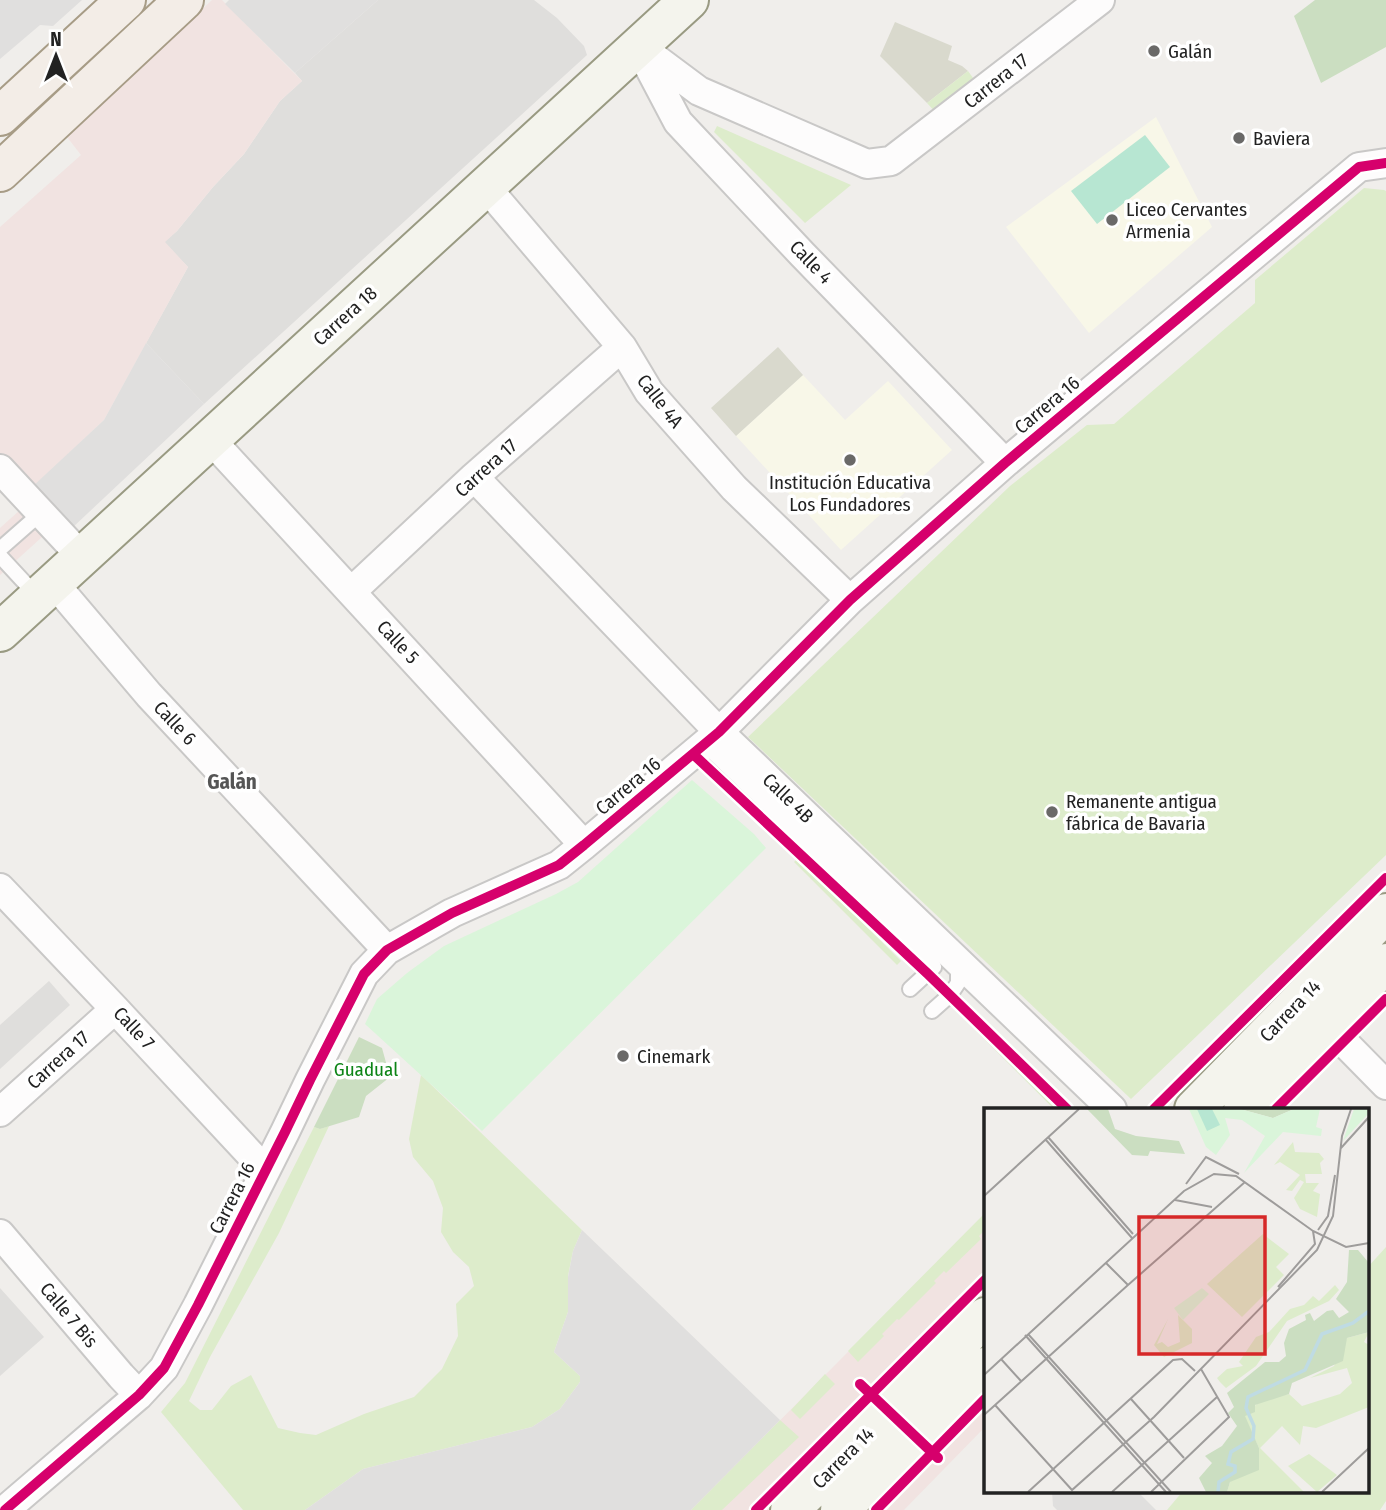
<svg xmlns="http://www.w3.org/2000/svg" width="1386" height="1510" viewBox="0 0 1386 1510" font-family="'Fira Sans Condensed',sans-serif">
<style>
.residential{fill:#dfdedc}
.commercial{fill:#f1e3e1}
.education{fill:#f8f7e8}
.construction{fill:#d9d9cd}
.grass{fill:#ddeccb}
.forest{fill:#cbdec1}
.park{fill:#daf5da}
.pitch{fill:#b7e6d2}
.parking{fill:#e0dfde}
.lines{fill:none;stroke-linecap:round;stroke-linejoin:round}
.lane-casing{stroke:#c9c8c7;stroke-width:18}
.street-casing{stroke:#c9c8c7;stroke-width:32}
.secondary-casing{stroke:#999a82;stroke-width:42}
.primary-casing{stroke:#a79c86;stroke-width:42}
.lane{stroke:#fdfcfc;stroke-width:14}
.street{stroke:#fdfcfc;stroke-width:28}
.secondary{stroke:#f4f4ed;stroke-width:38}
.primary{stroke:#f3ede7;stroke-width:38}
.cycleway-casing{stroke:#fff;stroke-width:15}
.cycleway{stroke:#d6006c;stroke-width:10}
.poi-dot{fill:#6a6968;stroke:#fff;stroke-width:2.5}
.labels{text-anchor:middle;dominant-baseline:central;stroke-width:7;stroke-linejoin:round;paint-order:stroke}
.poi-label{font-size:19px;fill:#222;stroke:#fff;text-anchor:start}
.street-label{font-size:19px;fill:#222;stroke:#fff}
.park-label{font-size:19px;fill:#0c8416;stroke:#fff}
.neighbourhood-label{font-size:21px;font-weight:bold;fill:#555;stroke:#fff}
.inset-river{fill:none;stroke:#bfdbe3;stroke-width:3.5}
.inset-road{fill:none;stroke:#9e9c9b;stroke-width:2}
.view{fill:#d62828;fill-opacity:0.15;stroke:#d62828;stroke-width:3.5}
.inset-edge{fill:none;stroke:#222;stroke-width:3.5}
</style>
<rect width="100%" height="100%" fill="#f0eeeb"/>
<path class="residential" d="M378,0H534L557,18L584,46L587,55L204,404L146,343L188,267L164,242L177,231L213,187L244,154L280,101L302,81L295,73Z
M49,981L70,1005L0,1069V1025Z
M0,1288L44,1337L0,1376Z"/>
<path class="commercial" d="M212,0H222L302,81L280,101L244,154L213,187L177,231L165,242L188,267L104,420L33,487L62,519L0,575V528L20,510L0,489V227L81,155L67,137Z
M985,1214V1427L904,1510H691Z"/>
<path class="education" d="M1156,117L1212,227L1089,333L1006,227Z
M803,375L845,420L888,381L952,450L841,550L736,436Z"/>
<path class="construction" d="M895,22L952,46L948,60L962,66L968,71L927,103L880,56Z
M778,347L803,375L736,436L711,408Z"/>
<path class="grass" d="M968,71L976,82L938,115L927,103Z
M717,126L851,185L805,223L714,132Z
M1364,188L1384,190L1386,191V855L1131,1099L748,737L1010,486L1087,425L1114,424L1255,303V280Z
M798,858L901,961L897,965L794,862Z
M961,1009L1061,1109H1054L958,1013Z
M421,1075L582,1230L573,1251L568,1276V1312L554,1352L580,1376V1382L560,1409L532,1427L363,1469L305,1510H243L161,1412L185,1383L314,1127L320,1129L329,1126L279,1233L210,1357L189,1401L200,1410H212L231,1386L251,1375L278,1428L300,1433L316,1435L364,1414L414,1397L442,1369L458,1336L456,1304L474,1286L469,1267L453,1252L441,1232L443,1208L433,1181L413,1157L409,1139Z
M985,1213V1230L979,1236L981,1239L946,1273L944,1271L934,1281L936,1283L899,1320L897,1319L882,1334L884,1336L858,1362L848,1351Z
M1386,1247V1501L1380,1510H1167L1183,1491H1367V1268Z
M825,1374L835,1384L800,1419L791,1410Z
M780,1420L799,1437L722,1510H691Z"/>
<path class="forest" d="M1315,0H1386V47L1321,83L1294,16Z
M359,1037L382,1048L390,1077L366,1096L359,1117L320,1129L314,1127Z"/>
<path class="park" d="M692,780L754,834L766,848L482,1131L365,1024L377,999L407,973L444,946L556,894L578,882Z"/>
<path class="pitch" d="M1145,135L1170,167L1097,224L1071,191Z"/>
<path class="parking" d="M0,0H82L53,26L40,25L0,59Z
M229,0H378L295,73L225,4Z
M146,343L204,404L71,529L32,487L104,420Z
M582,1230L780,1420L691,1510H305L363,1469L532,1427L560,1409L580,1382V1376L554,1352L568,1312V1277L573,1251Z
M1052,1491H1137L1156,1510H1057L1053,1506Z"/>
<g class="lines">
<defs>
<path id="lane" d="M0,549L41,513
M0,556L37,596
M705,745L930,959L934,967L910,989
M932,1011L950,995L958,983V964"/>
<path id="street" d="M638,46L678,122L803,255L1005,463
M644,50L699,91L867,164L891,161L1100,0
M486,187L622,347L649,392L734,488L850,600
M211,440L584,845
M0,469L82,557
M474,477L719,732L1112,1109
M54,583L149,695L387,950
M352,591L474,477L622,347
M0,888L115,1009L265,1170
M1326,1024L1386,1085
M0,1112L115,1009
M0,1234L121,1376L139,1395
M5,1510L139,1395L164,1368L198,1305L285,1132L310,1080L364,974L387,950L452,913L559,865L584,845L719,732L850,600L1005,463L1359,167L1386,163"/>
<path id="secondary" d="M0,632L689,0
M1194,1109L1386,913
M1243,1109L1386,963
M790,1510L985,1317
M840,1510L985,1367"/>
<path id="primary" d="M0,116L126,0
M0,172L184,0"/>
</defs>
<use href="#lane" class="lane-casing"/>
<use href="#street" class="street-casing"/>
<use href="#secondary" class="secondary-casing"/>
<use href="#primary" class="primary-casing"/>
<use href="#lane" class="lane"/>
<use href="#street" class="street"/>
<use href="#secondary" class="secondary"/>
<use href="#primary" class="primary"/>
<defs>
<path id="cycleway" d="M693,754L928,974L1067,1109
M1154,1109L1386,878
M1276,1109L1386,999
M860,1384L938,1458
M5,1510L139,1395L164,1368L198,1305L285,1132L310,1080L364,974L387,950L452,913L559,865L584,845L719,732L850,600L1005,463L1359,167L1386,163
M756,1510L985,1280
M876,1510L985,1399"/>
</defs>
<use href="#cycleway" class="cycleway-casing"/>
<use href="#cycleway" class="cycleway"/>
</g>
<g class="poi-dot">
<circle cx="1154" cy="51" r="7"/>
<circle cx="1239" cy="138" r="7"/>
<circle cx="1112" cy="220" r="7"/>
<circle cx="850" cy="460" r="7"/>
<circle cx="1052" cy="812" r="7"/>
<circle cx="623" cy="1056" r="7"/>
</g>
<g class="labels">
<g class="poi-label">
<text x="1168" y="51">Galán</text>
<text x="1253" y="138">Baviera</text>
<text x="1126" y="209">Liceo Cervantes<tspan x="1126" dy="22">Armenia</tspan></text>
<text x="850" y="482" text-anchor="middle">Institución Educativa<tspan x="850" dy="22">Los Fundadores</tspan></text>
<text x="1066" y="801">Remanente antigua<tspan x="1066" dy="22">fábrica de Bavaria</tspan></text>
<text x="637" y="1056">Cinemark</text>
</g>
<g class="street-label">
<text transform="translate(996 81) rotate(-38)">Carrera 17</text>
<text transform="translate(811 262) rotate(46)">Calle 4</text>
<text transform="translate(345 316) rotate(-42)">Carrera 18</text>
<text transform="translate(660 401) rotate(52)">Calle 4A</text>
<text transform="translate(1047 405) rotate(-40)">Carrera 16</text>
<text transform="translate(486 468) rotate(-42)">Carrera 17</text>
<text transform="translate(398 642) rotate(47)">Calle 5</text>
<text transform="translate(175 723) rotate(47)">Calle 6</text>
<text transform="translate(628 786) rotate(-40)">Carrera 16</text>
<text transform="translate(788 798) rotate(44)">Calle 4B</text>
<text transform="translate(1290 1011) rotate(-46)">Carrera 14</text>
<text transform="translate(134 1028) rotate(47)">Calle 7</text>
<text transform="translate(58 1060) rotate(-42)">Carrera 17</text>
<text transform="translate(232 1198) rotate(-63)">Carrera 16</text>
<text transform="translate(69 1315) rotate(50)">Calle 7 Bis</text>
<text transform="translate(843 1458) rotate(-45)">Carrera 14</text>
</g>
<g class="park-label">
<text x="366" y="1069">Guadual</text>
</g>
<g class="neighbourhood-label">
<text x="232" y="782">Galán</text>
</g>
</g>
<g transform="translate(984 1108)">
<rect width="385" height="385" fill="#f0eeeb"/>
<path d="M309,34L311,44L335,45L340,51L336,55L338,66H321L322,75H335L329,83L336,86L333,109L316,101L310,90L320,74L316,72L308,83L302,82L316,67L296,54L290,57ZM279,126L305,146L292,159L300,167L258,209L223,176ZM351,177L355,182L345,193L303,213L272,258L242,280L236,274L233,270L243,261L259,258L255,254L272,229L285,224L306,201L320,197L329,188L335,193ZM194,207L208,221V235L180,249L170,237L184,211L173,236L178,234L184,239L196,234ZM385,224L380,234L385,237V299L332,320L319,318L316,337L298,318L276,340L320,384H243L246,374L275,340L260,308L276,293L305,286L318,298L356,286L368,275L363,260L326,270L350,258L363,230ZM325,346L353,367L333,384L304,358Z" fill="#ddeccb"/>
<path d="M103,1H124L131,21L152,28L195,33L201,46L166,43L164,48L148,47ZM256,1H310L289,10ZM365,142H374L385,155V224L363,230L359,253L308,275L305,286L271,297V304L261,308L275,340V362L246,374L243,384H222L215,370L228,355L221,348L238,338L253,318L244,305L250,299L243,285L281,254H295L302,248L300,235L305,221L322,212L321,207L326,205L330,213L343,203L349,202L355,210L365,204L352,191L363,174Z" fill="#cbdec1"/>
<path d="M205,1H256L289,10L310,1H336L332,19L338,21L337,28L299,24L260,65L281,28L258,12L241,10L246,27L232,47L222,39ZM370,1H385V5L359,33ZM218,180L225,186L199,212L190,200Z" fill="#daf5da"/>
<path d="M213,1H228L236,17L223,23Z" fill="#b7e6d2"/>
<path class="inset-river" d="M234,384L235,374L251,364V358L244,356L247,344L269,331L270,318L262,300L264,289L321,262L338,226L369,215L385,203"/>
<path class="inset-road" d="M64,29L149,126M62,32L148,130M357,40L385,9M202,76L222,49L255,66M0,88L95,1M191,92L228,99M334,122L344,108L351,67M144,177L261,74M294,179L331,136L329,123M44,226L187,384M41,227L182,384M17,251L37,273M0,267L200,83L230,66L252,68L329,123L362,139L385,135M147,291L165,311M11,297L88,382L170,309L333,142L349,108L358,28L367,1M0,307L144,177L122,155M165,311L200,350M44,384L189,252L198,251L211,263M128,384L233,289M167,384L245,309L217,261M338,384L385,340"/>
<path class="view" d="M155,109H281V246H155Z"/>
<rect width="385" height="385" class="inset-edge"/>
</g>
<g transform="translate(56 56)" stroke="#ffffff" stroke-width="5" paint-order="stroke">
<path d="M0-5L12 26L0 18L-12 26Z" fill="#222222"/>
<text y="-10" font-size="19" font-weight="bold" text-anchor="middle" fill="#222222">N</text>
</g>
</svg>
